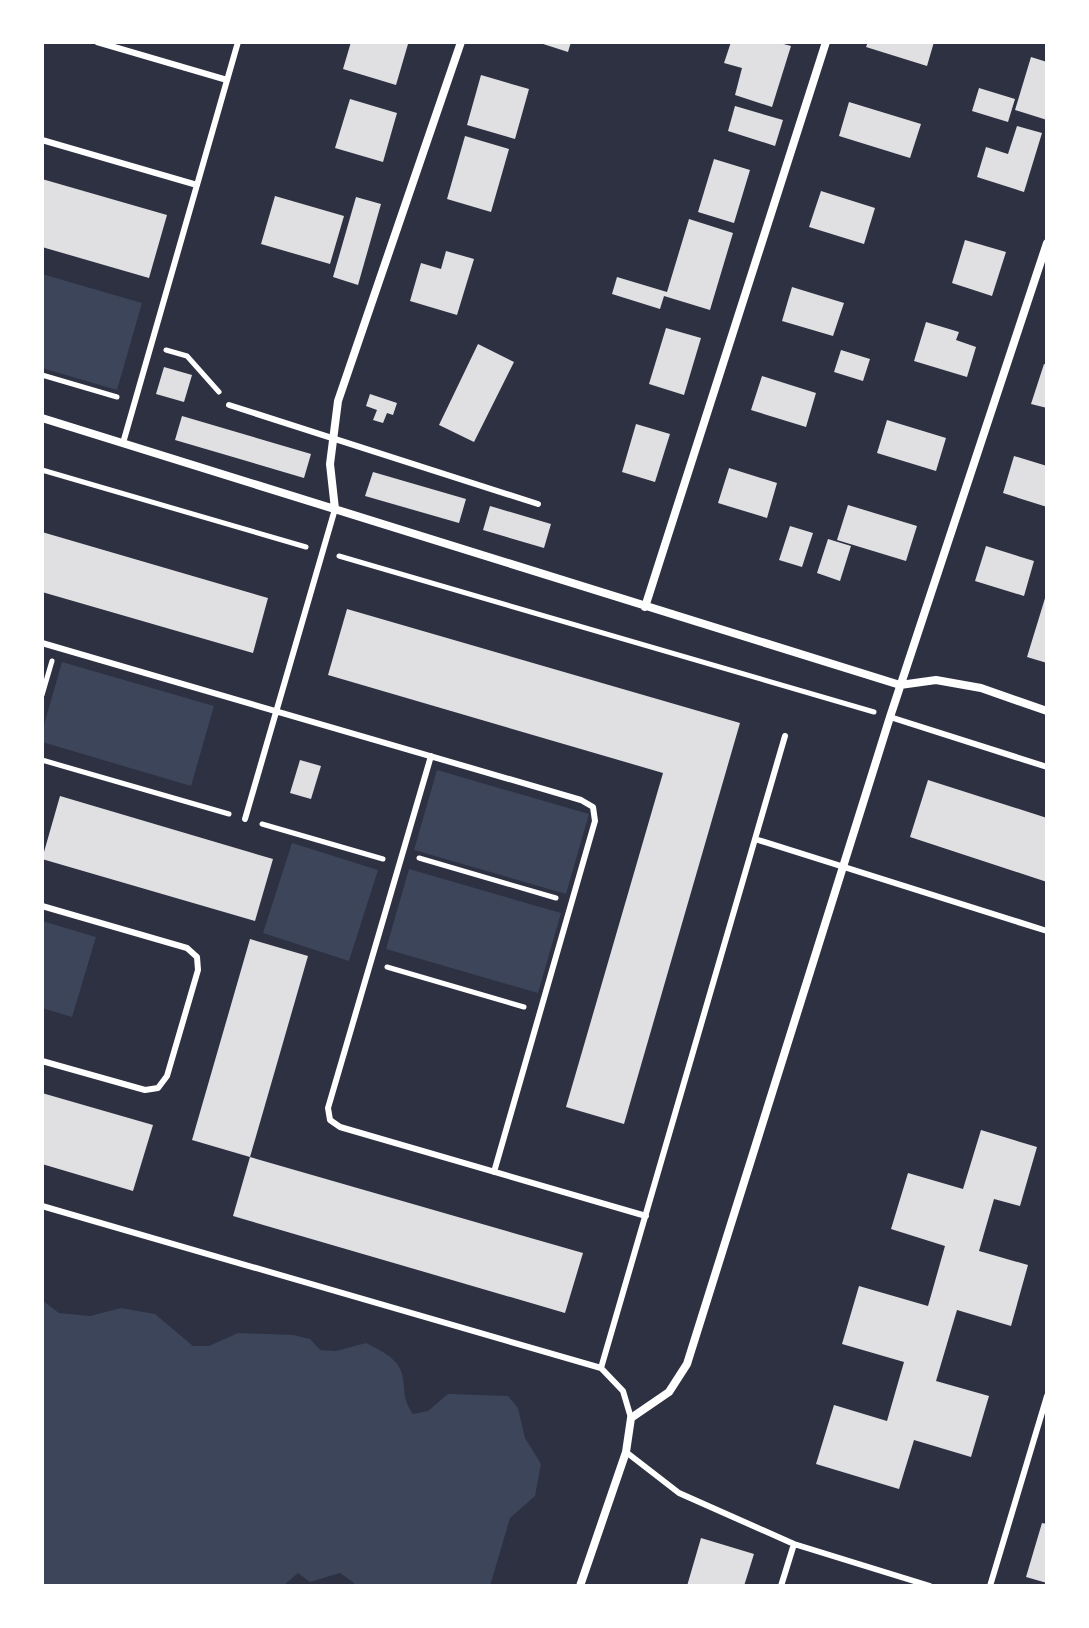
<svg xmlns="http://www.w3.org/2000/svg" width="1089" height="1628" viewBox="0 0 1089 1628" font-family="Mulish,sans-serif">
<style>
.green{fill:#3c4559}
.building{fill:#e0e0e3}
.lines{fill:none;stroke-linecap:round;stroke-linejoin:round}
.path{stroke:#fff;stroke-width:5}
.service{stroke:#fff;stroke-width:6}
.minor{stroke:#fff;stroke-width:8}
</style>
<rect width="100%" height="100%" fill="#2d3142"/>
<path class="green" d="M42,274L142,303L117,390L42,368Z
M62,662L214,706L191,786L42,742V732Z
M437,770L589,814L566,894L414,850Z
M292,843L378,870L349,961L263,933Z
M409,869L561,913L538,993L386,949Z
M42,921L96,937L72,1017L42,1008Z
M42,1300L59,1313L90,1316L121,1308L155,1314L193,1346H209L238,1333L293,1335L310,1339L320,1350L336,1351L366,1343C379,1350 396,1357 401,1371C407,1389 400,1395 413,1414L428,1411L448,1394L508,1396L518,1408L525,1438L541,1464L535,1496L510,1518L490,1586H353L354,1583L340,1573L310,1582L298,1573L283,1586H42Z"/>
<path class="building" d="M351,42L408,44L396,85L343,69Z
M537,42H571L568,52Z
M731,42H776L791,46L772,107L735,95L742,68L724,63Z
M868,42H934L927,66L866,47Z
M1031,57L1047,62V120L1015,110Z
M481,75L529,89L515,139L467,125Z
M979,88L1015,99L1008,122L972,111Z
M350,99L397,113L383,162L335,148Z
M849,102L921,124L910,158L839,136Z
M735,106L783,120L775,146L728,131Z
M1017,126L1042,133L1024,192L977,177L986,147L1008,154Z
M465,136L509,149L491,212L447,199Z
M714,159L750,170L734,223L698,212Z
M42,179L167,215L149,278L42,247Z
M821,191L875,208L864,244L809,227Z
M275,196L344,216L330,264L261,244Z
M356,197L381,204L358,285L333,277Z
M689,219L733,233L710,310L664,296L660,309L612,294L617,277L667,292Z
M965,240L1006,252L992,296L952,283Z
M446,251L474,259L457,315L410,301L421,263L441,269Z
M792,287L844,303L833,336L782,321Z
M926,322L959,332L956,340L976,347L967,377L914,361Z
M666,328L701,338L684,395L649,384Z
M478,344L514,362L474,442L439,425Z
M841,350L870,359L863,381L834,372Z
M1044,364L1047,365V408L1031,404Z
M164,367L192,375L184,402L156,394Z
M762,376L816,393L806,427L751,410Z
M370,394L397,403L393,415L387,413L383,423L373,420L377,410L366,406Z
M182,416L311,454L304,478L175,440Z
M887,420L946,438L936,471L877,453Z
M636,424L670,434L655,482L622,472Z
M1014,456L1047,466V507L1003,493Z
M729,468L777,483L767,518L718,503Z
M373,472L466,499L459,523L365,496Z
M848,505L917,526L906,561L837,540Z
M490,506L551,524L544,548L483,530Z
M790,526L813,533L802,567L779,560Z
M42,532L268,598L253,653L42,592Z
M828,539L851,546L840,581L817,573Z
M986,546L1034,561L1024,596L975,581Z
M1046,595H1047V663L1027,657Z
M347,609L740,723L624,1124L566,1107L663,773L328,675Z
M300,760L321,766L311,799L290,793Z
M928,780L1047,818V882L910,837Z
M60,796L273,859L255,921L42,859Z
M250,939L308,956L250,1157L192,1140Z
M42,1093L153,1125L133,1191L42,1164Z
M981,1130L1037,1147L1020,1206L994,1199L979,1251L1028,1265L1011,1326L957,1310L936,1381L989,1396L971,1457L914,1440L899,1489L816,1464L834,1405L887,1421L904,1362L842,1344L859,1286L928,1306L945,1246L891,1229L908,1173L963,1189Z
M250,1157L583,1253L565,1313L233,1216Z
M1042,1523L1047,1524V1583L1026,1577Z
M701,1538L754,1554L744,1586H687Z"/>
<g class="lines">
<path class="path" d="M166,350L187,356L219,392
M42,375L117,397
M42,470L306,547
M339,556L874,712
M42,695L52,661
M42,760L229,814
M262,824L383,859
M419,858L556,898
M387,967L524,1007"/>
<path class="service" d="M97,42L227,80
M42,140L197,185
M229,405L538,504
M123,443L238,42
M42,643L581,800L593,807L595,821L494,1172
M890,717L1047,767
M431,756L328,1108L330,1120L340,1127L646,1216
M245,819L335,509
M755,839L785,736
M42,906L187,948L197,957L198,970L167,1076L158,1088L145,1090L42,1061
M42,1206L601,1368L623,1391L631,1418
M601,1368L755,839L1047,931
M626,1452L679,1493L794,1544L930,1586
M781,1586L794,1544
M990,1586L1047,1396"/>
<path class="minor" d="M42,418L900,685L936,680L981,688L1047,711
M335,509L330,464L338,401L461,42
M645,607L826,42
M580,1586L626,1452L631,1418L669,1392L687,1364L890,717L1047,243"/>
</g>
<rect width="1089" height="1628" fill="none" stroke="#ffffff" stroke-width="88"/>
</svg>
